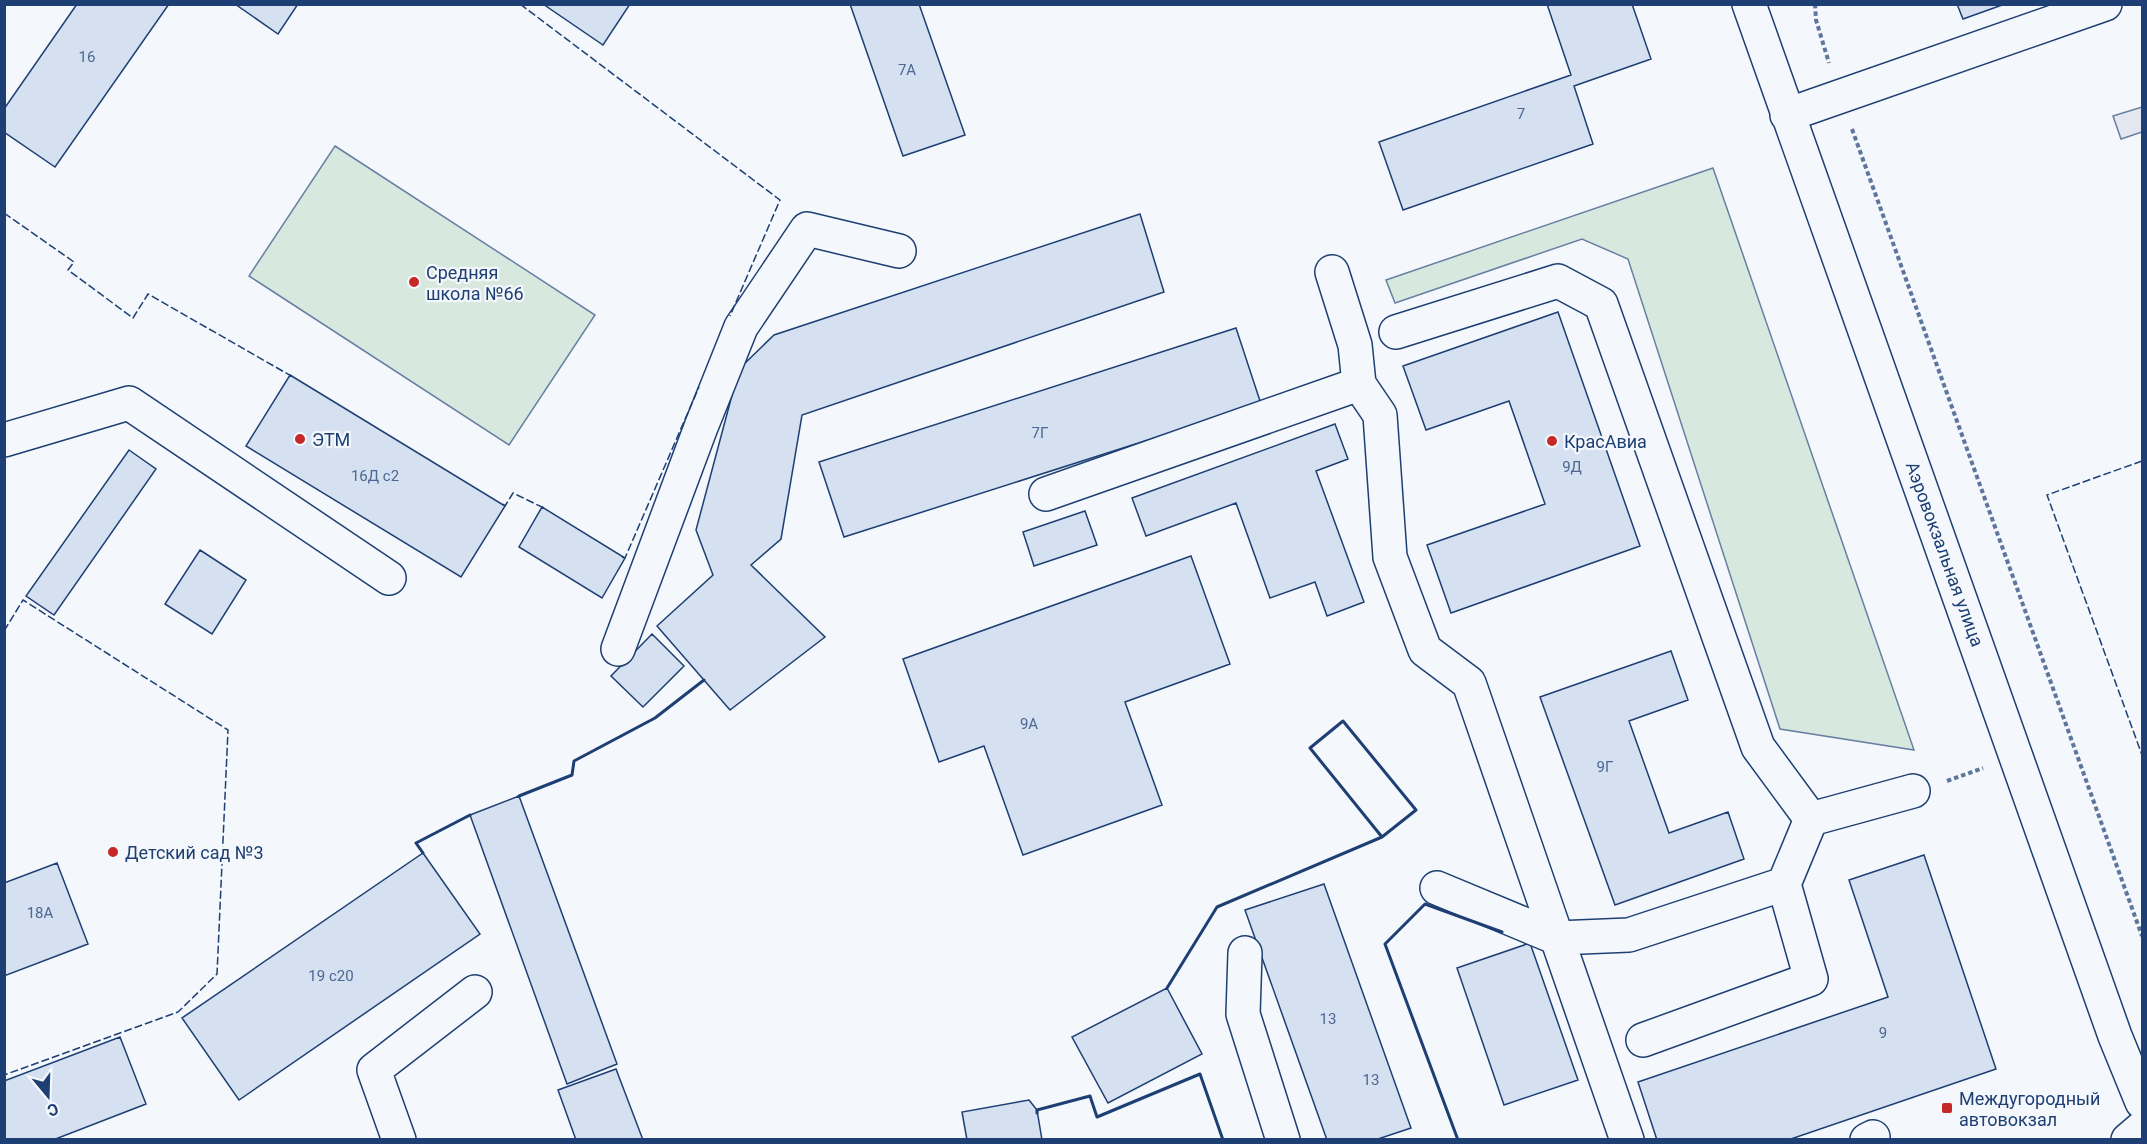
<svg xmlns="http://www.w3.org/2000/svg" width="2147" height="1144" viewBox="0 0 2147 1144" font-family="Roboto,sans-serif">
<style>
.green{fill:#d7e8df;stroke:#687fa3;stroke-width:1.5}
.parking{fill:#e3e8f0;stroke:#687fa3;stroke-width:1.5}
.building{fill:#d5e0f0;stroke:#1d3f73;stroke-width:1.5}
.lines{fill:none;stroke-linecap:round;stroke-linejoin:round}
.minor-casing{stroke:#1d3f73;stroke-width:36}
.path{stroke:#5e769c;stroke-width:4;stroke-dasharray:4.5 3;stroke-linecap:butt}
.minor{stroke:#f4f7fb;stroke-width:33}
.fence{stroke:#1d3f73;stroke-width:1.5;stroke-dasharray:8 3;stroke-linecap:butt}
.wall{stroke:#1d3f73;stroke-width:3}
.poi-dot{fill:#c62828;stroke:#f4f7fb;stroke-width:2}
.labels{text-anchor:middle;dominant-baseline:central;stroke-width:4.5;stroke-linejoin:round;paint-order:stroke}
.number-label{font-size:15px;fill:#4b6792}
.poi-label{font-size:18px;fill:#1d3f73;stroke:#f4f7fb;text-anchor:start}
.street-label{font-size:18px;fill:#1d3f73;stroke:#f4f7fb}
</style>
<rect width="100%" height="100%" fill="#f4f7fb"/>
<path class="green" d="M335,146L595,315L509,445L249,276Z
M1713,168L1914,750L1780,729L1628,259L1582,239L1395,303L1386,280Z"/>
<path class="parking" d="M2142,107V132L2121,139L2113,116Z"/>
<path class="building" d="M77,4H169L55,167L4,132V109Z
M235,4H298L278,34Z
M543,4H630L603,45Z
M850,4H919L965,135L903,156Z
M1547,4H1632L1651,59L1574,86L1593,144L1403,210L1379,142L1571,75Z
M1957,4H2005L1963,19Z
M1140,214L1164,292L802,415L781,539L751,565L825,637L730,710L657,626L713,575L696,530L739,369L774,335Z
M1558,312L1640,546L1451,613L1427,545L1545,504L1509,401L1426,430L1403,366Z
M1236,328L1261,404L844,537L819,462Z
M290,375L505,506L461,577L246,446Z
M1335,424L1348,459L1316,471L1364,602L1327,616L1315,582L1270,598L1236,503L1146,536L1132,498Z
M129,450L156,469L54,615L26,596Z
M542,507L625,558L602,598L519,547Z
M1085,511L1097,545L1034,566L1023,532Z
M200,550L246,580L212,634L165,604Z
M1191,556L1230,664L1125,702L1162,805L1023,855L984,746L939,762L903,659Z
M652,634L684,666L643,707L611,676Z
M1671,651L1688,700L1629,721L1669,833L1728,812L1744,859L1615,905L1540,697Z
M519,796L617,1064L567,1084L470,815Z
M423,853L480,934L239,1100L182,1018Z
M1924,855L1996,1069L1788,1140H1657L1638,1082L1888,997L1849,880Z
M57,863L88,944L4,976V883Z
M1324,884L1411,1128L1375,1140H1327L1245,910Z
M1530,943L1578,1080L1504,1105L1457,968Z
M1167,988L1202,1054L1108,1103L1072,1037Z
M120,1037L146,1104L53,1140H4V1081Z
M616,1069L643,1140H576L558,1090Z
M1029,1100L1037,1110L1042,1140H967L962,1112Z"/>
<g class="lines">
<defs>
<path id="minor" d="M1749,4L2115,1036L2142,1102
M1787,115L2105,4
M1332,272L1355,345L1359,384L1380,415L1390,557L1425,650L1469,683L1557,938L1629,935L1784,884
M1396,332L1558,281L1601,304L1758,747L1811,819
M4,440L129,403L389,578
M1046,494L1359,384
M618,649L701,427L741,327L807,229L899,251
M1437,888L1557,938L1627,1140
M1245,953L1243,1014L1283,1140
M1643,1040L1811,979L1784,884L1811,819L1913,791
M399,1140L374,1070L475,992
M1867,1140L1873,1137
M2128,1140L2142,1128"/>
</defs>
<use href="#minor" class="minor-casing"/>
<path class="path" d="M1815,4L1816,20L1829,63
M1852,129L2142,936
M1947,781L1983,768"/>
<use href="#minor" class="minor"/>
<path class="fence" d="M520,4L780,200L730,316
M4,213L74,262L68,270L133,318L148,294L293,377
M2142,461L2047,495L2142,755
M503,504L505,506L513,493L546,509
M622,557L625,558L699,387
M4,631L23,600L228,730L217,974L178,1012L4,1075"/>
<path class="wall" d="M519,796L572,775L574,761L655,718L704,680
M423,853L416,843L470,815
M1167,988L1217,907L1382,837L1416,810L1343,721L1310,748L1382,837
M1037,1113V1110L1090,1096L1097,1117L1200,1074L1223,1140
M1458,1140L1385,944L1425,904L1502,932"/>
</g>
<g class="poi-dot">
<circle cx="414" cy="282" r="6"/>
<circle cx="300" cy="439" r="6"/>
<circle cx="1552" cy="441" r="6"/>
<circle cx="113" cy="852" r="6"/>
<rect x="1941" y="1102" width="12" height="12" rx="3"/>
</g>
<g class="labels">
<g class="number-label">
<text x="87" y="57">16</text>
<text x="907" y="70">7А</text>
<text x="1521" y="114">7</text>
<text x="1040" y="433">7Г</text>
<text x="1572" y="467">9Д</text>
<text x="375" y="476">16Д с2</text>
<text x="1029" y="724">9А</text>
<text x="1605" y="767">9Г</text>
<text x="40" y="913">18А</text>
<text x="331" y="976">19 с20</text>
<text x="1328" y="1019">13</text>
<text x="1883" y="1033">9</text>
<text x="1371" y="1080">13</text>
</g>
<g class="poi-label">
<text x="426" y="272">Средняя<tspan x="426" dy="21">школа №66</tspan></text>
<text x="312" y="439">ЭТМ</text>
<text x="1564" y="441">КрасАвиа</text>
<text x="125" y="852">Детский сад №3</text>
<text x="1959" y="1098">Междугородный<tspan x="1959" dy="21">автовокзал</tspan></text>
</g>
<g class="street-label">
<text transform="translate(1945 554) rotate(70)">Аэровокзальная улица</text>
</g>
</g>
<rect width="2147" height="1144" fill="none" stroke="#1d3f73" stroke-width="12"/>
<g transform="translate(48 1096) rotate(161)" stroke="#f4f7fb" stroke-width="4.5" paint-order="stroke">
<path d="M0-4.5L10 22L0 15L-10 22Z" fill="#1d3f73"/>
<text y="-9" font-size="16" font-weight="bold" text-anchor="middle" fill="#1d3f73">С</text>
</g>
</svg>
